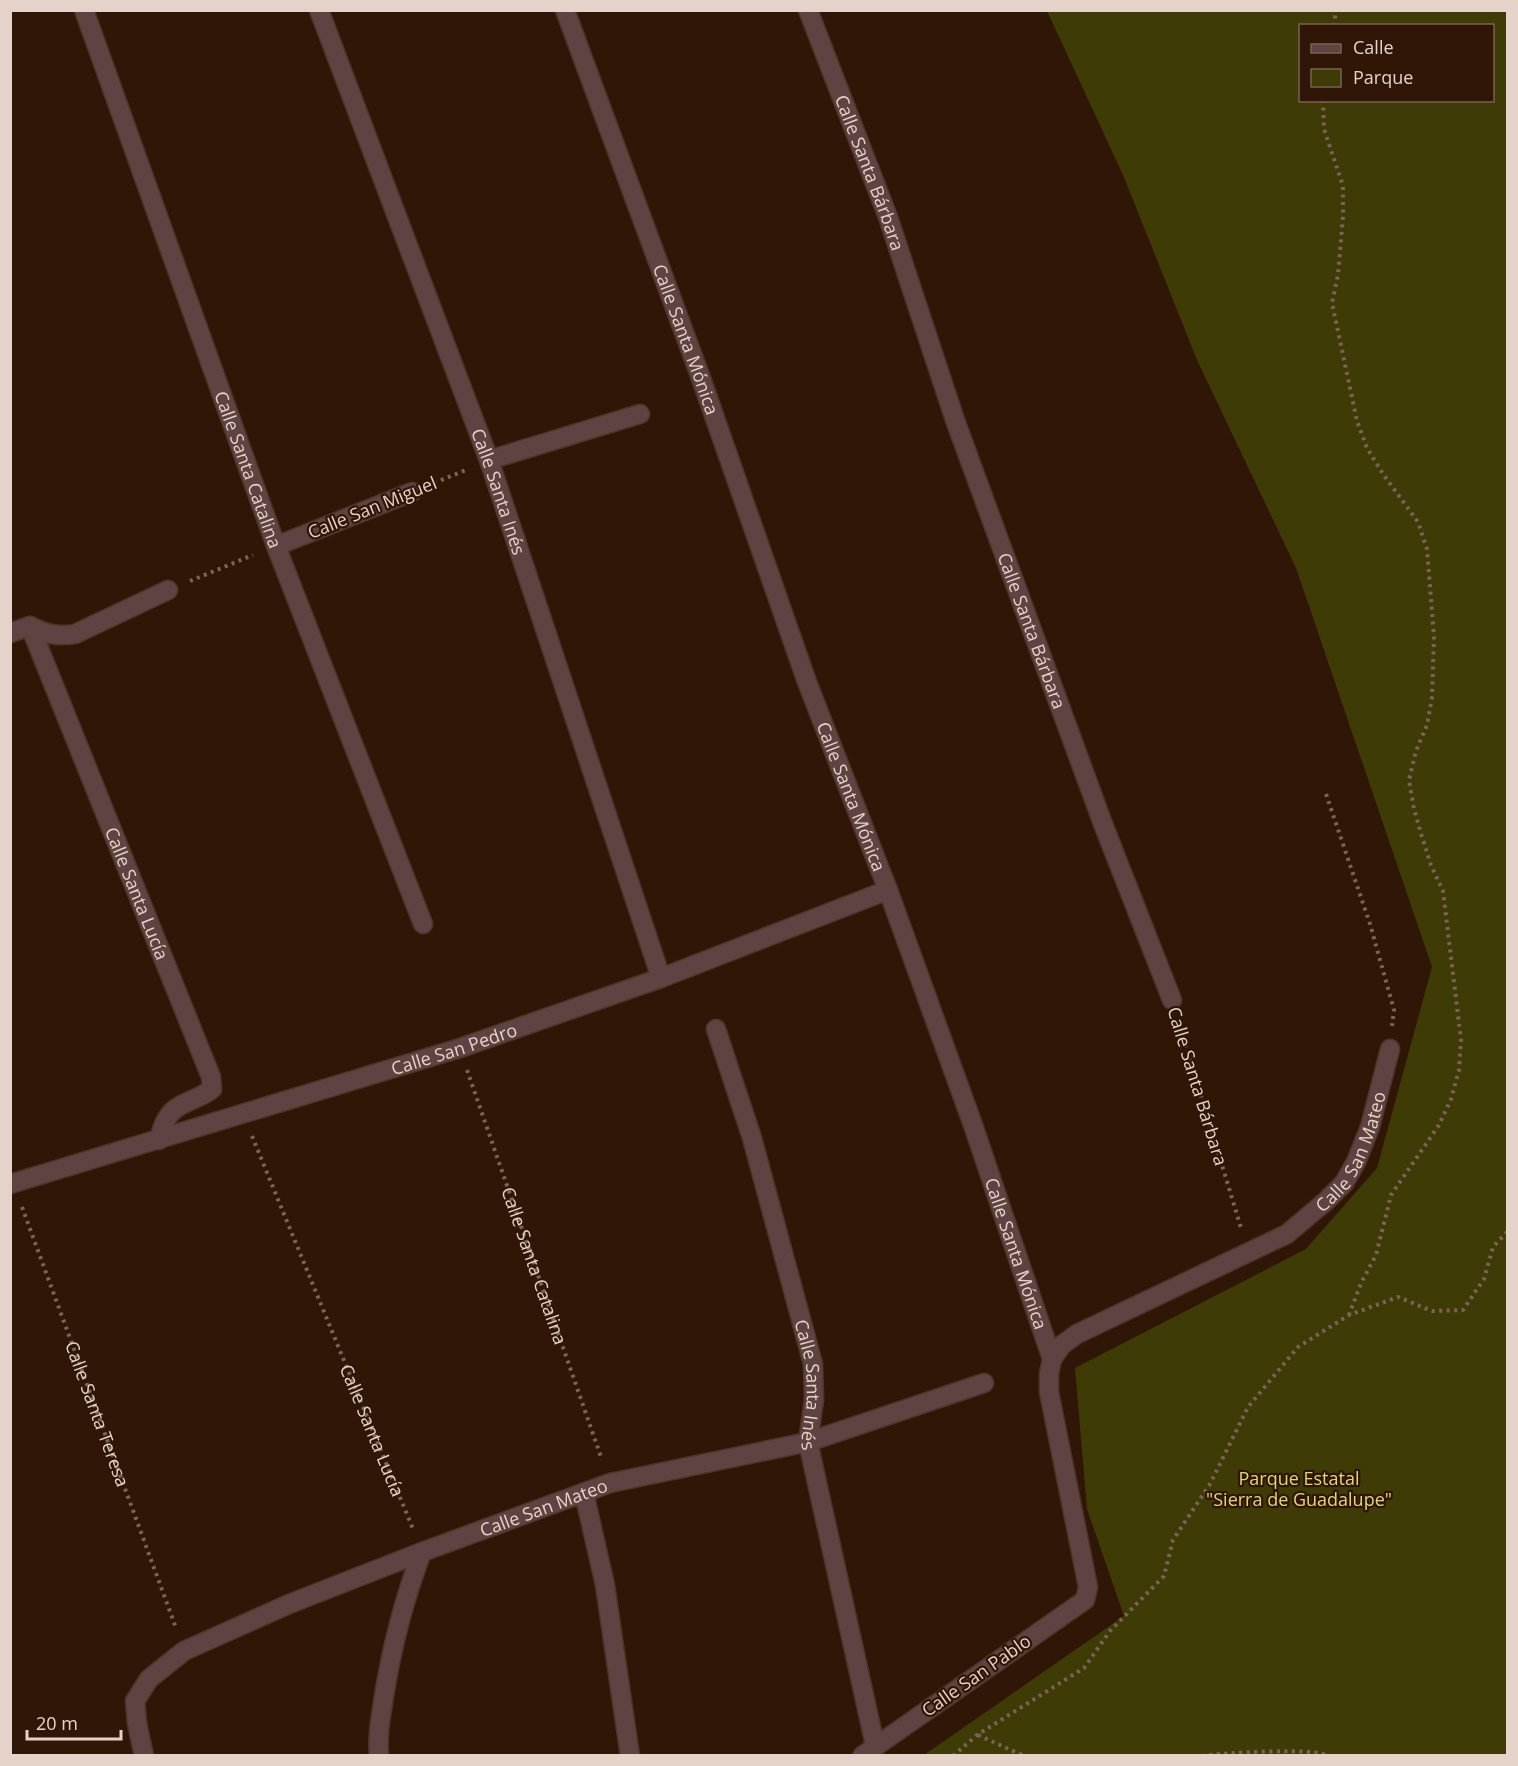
<svg xmlns="http://www.w3.org/2000/svg" width="1518" height="1766" viewBox="0 0 1518 1766" font-family="'Open Sans',sans-serif">
<style>
.park{fill:#3f3b07;fill-rule:evenodd}
.lines{fill:none;stroke-linecap:round;stroke-linejoin:round}
.minor-casing{stroke:#4d3426;stroke-width:21}
.path{stroke:#7b6457;stroke-width:4;stroke-dasharray:3 4.5;stroke-linecap:butt}
.minor{stroke:#5f4342;stroke-width:18}
.labels{text-anchor:middle;dominant-baseline:central;stroke-width:4.5;stroke-linejoin:round;paint-order:stroke}
.street-label{font-size:18px;fill:#e5d2c8;stroke:#301607}
.park-label{font-size:18px;fill:#dfd87a;stroke:#301607}
</style>
<rect width="100%" height="100%" fill="#301607"/>
<path class="park" d="M1047,11H1507V1755H924L1124,1616L1087,1509L1075,1368L1306,1249L1377,1168L1432,967L1296,568L1197,360L1123,175ZM1300,26H1492V100H1300Z"/>
<g class="lines">
<defs>
<g id="minor">
<path id="s4" d="M84,10L276,546L423,924"/>
<path id="s5" d="M319,10L489,460L661,978"/>
<path id="s6" d="M565,10L702,381L807,682L888,890L973,1125L1052,1359L1049,1374V1392L1088,1587L1085,1600L862,1756"/>
<path id="s7" d="M808,10L888,217L955,420L1103,824L1172,1000"/>
<path d="M489,460L640,414"/>
<path d="M276,546L412,492"/>
<path id="s8" d="M30,626L211,1077L212,1089C200,1099 184,1101 174,1110C165,1117 162,1129 159,1140"/>
<path d="M10,633L30,626C46,634 57,637 75,634L168,590"/>
<path id="s9" d="M716,1029L752,1138L813,1364L814,1400L808,1442L875,1745"/>
<path id="s10" d="M10,1184L460,1048L661,978L888,890"/>
<path id="s11" d="M1052,1359L1062,1345L1077,1334L1287,1234L1326,1201L1344,1183L1356,1162L1370,1127L1390,1049"/>
<path d="M584,1493L605,1585L630,1756"/>
<path id="s12" d="M144,1756L137,1723L135,1701L149,1679L184,1651L289,1604L422,1552L610,1483L808,1442L984,1383"/>
<path d="M379,1756C377,1735 381,1716 384,1696C392,1646 404,1599 422,1552"/>
</g>
</defs>
<use href="#minor" class="minor-casing"/>
<g class="path">
<path d="M1334,26L1336,10"/>
<path d="M1323,100L1324,129L1343,186V216L1338,275L1332,303L1357,421L1367,448L1383,474L1418,522L1427,549L1434,637L1432,697L1427,725L1416,751L1409,780L1414,809L1422,837L1431,865L1443,891L1461,1040L1459,1070L1451,1099L1439,1125L1391,1195L1376,1255L1361,1283L1349,1315"/>
<path d="M434,483L466,470"/>
<path d="M190,581L253,555"/>
<path d="M1326,794L1370,924L1394,1010L1392,1026"/>
<path d="M1179,1023L1241,1228"/>
<path id="s1" d="M467,1070L602,1460"/>
<path id="s2" d="M252,1136L413,1529"/>
<path id="s3" d="M22,1207L176,1628"/>
<path d="M978,1735L1024,1756"/>
<path d="M953,1756L977,1735L1084,1668L1110,1631L1164,1576L1173,1540L1210,1484L1248,1407L1298,1347L1349,1315L1398,1297L1432,1311L1463,1310L1484,1279L1493,1247L1508,1231"/>
<path d="M1202,1756C1220,1753 1317,1747 1327,1756"/>
</g>
<use href="#minor" class="minor"/>
</g>
<g class="labels">
<g class="street-label">
<text stroke="none"><textPath href="#s7" startOffset="174">Calle Santa Bárbara</textPath></text>
<text stroke="none"><textPath href="#s6" startOffset="351">Calle Santa Mónica</textPath></text>
<text stroke="none"><textPath href="#s4" startOffset="488">Calle Santa Catalina</textPath></text>
<text stroke="none"><textPath href="#s5" startOffset="514">Calle Santa Inés</textPath></text>
<text transform="translate(372 507) rotate(-22)">Calle San Miguel</text>
<text stroke="none"><textPath href="#s7" startOffset="660">Calle Santa Bárbara</textPath></text>
<text stroke="none"><textPath href="#s6" startOffset="837">Calle Santa Mónica</textPath></text>
<text stroke="none"><textPath href="#s8" startOffset="288">Calle Santa Lucía</textPath></text>
<text stroke="none"><textPath href="#s10" startOffset="464">Calle San Pedro</textPath></text>
<text transform="translate(1198 1086) rotate(73)">Calle Santa Bárbara</text>
<text stroke="none"><textPath href="#s11" startOffset="376">Calle San Mateo</textPath></text>
<text stroke="none"><textPath href="#s6" startOffset="1323">Calle Santa Mónica</textPath></text>
<text stroke="none"><textPath href="#s1" startOffset="207">Calle Santa Catalina</textPath></text>
<text stroke="none"><textPath href="#s9" startOffset="369">Calle Santa Inés</textPath></text>
<text stroke="none"><textPath href="#s3" startOffset="220">Calle Santa Teresa</textPath></text>
<text stroke="none"><textPath href="#s2" startOffset="318">Calle Santa Lucía</textPath></text>
<text stroke="none"><textPath href="#s12" startOffset="514">Calle San Mateo</textPath></text>
<text transform="translate(976 1675) rotate(-35)">Calle San Pablo</text>
</g>
<g class="park-label">
<text x="1299" y="1478">Parque Estatal<tspan x="1299" dy="21">"Sierra de Guadalupe"</tspan></text>
</g>
</g>
<rect width="1518" height="1766" fill="none" stroke="#e5d2c8" stroke-width="24"/>
<rect x="1299" y="24" width="195" height="78" fill="#301607" stroke="#786154" stroke-width="1.5"/>
<rect x="1311" y="44" width="30" height="9" fill="#5f4342" stroke="#786154" stroke-width="1.5"/>
<text x="1353" y="54" font-size="18" fill="#e5d2c8">Calle</text>
<rect x="1311" y="69" width="30" height="18" fill="#3f3b07" stroke="#786154" stroke-width="1.5"/>
<text x="1353" y="84" font-size="18" fill="#e5d2c8">Parque</text>
<path d="M27 1730v9h94v-9" fill="none" stroke="#e5d2c8" stroke-width="3"/>
<text x="36" y="1730" font-size="18" fill="#e5d2c8" stroke="#301607" stroke-width="4.5" paint-order="stroke">20 m</text>
</svg>
